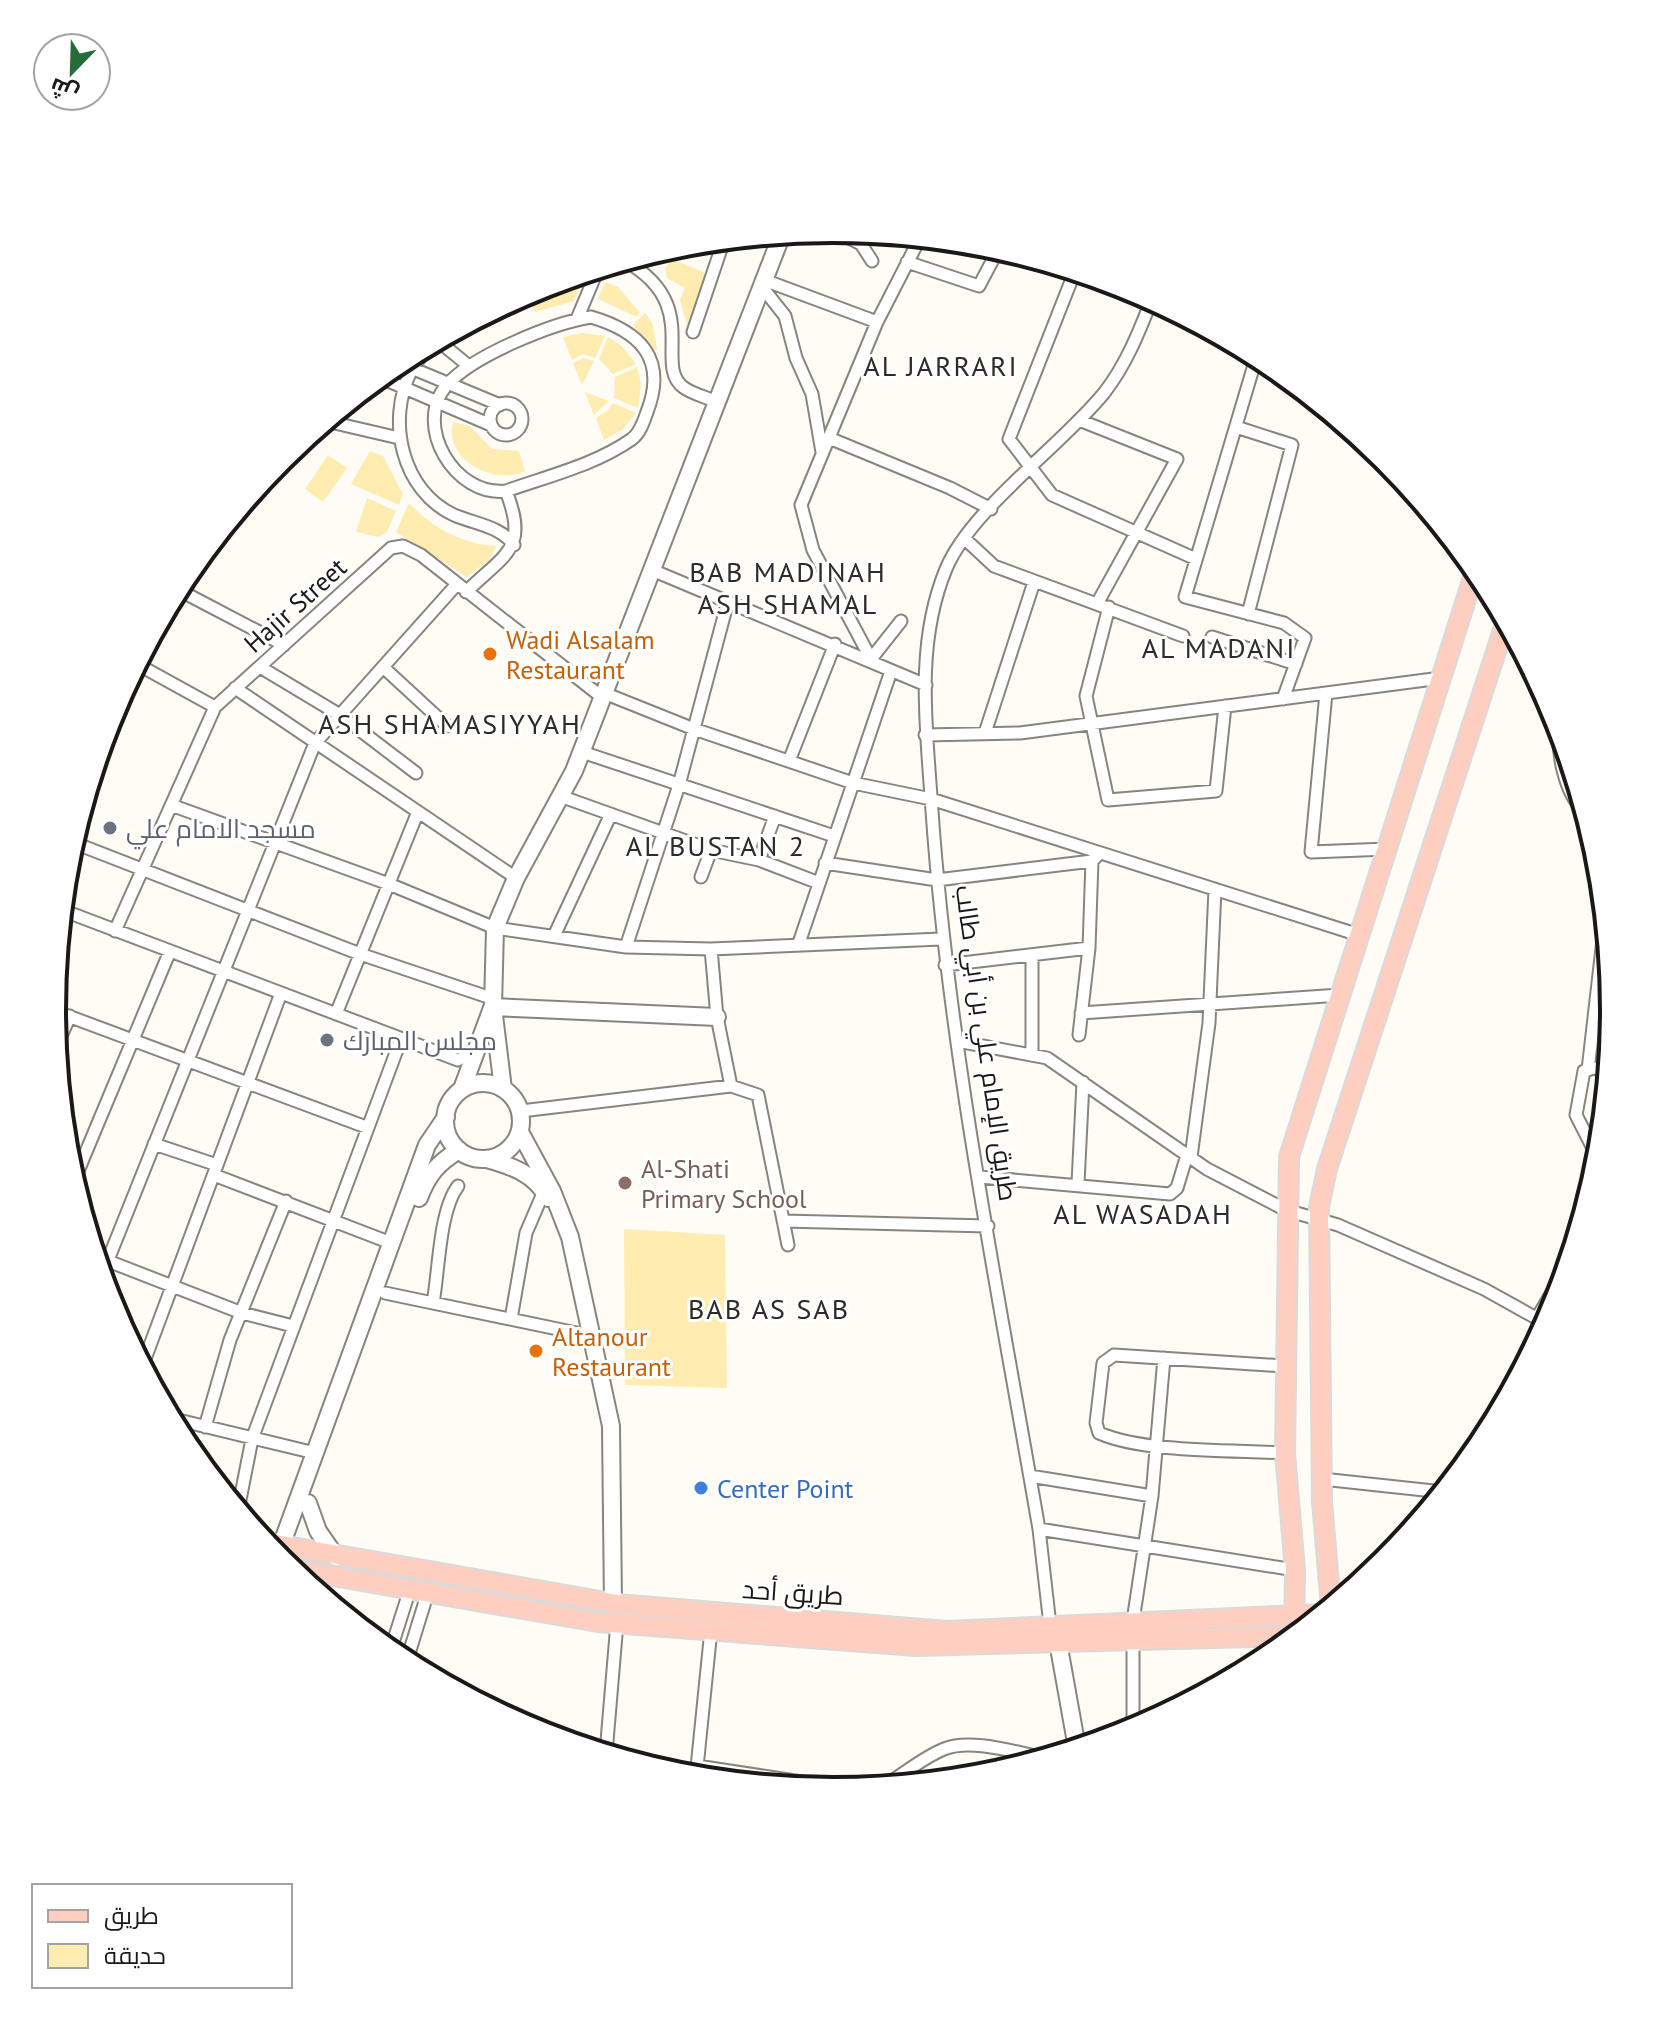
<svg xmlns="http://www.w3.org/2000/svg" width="1666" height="2020" viewBox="0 0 1666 2020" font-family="'PT Sans',Cairo,sans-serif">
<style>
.green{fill:#feecb0}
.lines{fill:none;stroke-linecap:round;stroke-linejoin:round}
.street-casing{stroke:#87857e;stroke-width:15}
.secondary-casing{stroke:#87857e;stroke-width:20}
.primary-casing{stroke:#dadada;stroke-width:22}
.street{stroke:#fff;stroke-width:11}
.secondary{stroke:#fff;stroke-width:16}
.primary{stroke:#fecfc0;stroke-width:18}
.food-dot{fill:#e8710a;stroke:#fff;stroke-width:3}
.worship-dot{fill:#6b7280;stroke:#fff;stroke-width:3}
.education-dot{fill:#8d6e63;stroke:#fff;stroke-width:3}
.shop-dot{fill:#3f7fe0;stroke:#fff;stroke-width:3}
.labels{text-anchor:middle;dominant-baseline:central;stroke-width:6;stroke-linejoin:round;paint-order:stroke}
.street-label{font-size:26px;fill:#1a1917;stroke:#fff}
.food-label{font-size:26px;fill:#c56008;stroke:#fff;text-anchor:start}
.worship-label{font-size:26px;fill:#5b616d;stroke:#fff;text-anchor:start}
.education-label{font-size:26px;fill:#785e54;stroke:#fff;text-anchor:start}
.shop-label{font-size:26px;fill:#366cbe;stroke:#fff;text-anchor:start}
.neighbourhood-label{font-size:28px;letter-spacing:2px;fill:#2e2c26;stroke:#fff}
.rim{fill:none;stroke:#1a1917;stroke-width:4}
</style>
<rect width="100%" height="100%" fill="#fefcf4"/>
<path class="green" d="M672,259L708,274L694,323L687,324L680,300L685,288L667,278L665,268Z
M582,280L574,301L535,312L528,294Z
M605,282L618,287L640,313L637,317L598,299Z
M645,313L653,325L657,350L652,351L633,325Z
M582,333L605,336L595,358L583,354L572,360L563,337Z
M608,337L622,346L636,364L613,374L599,359Z
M583,358L594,361L582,385L573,363Z
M637,367L641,384L638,408L614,398L615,377Z
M585,392L609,401L594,415Z
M613,403L636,413L622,430L604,440L596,418L608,410Z
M453,422L470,426L492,449L519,451L525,471C495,486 443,460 453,422Z
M370,451L383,456L403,494L399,505L351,484Z
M328,455L347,468L323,502L305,489Z
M367,498L396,511L387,532L378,537L356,532Z
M409,503C432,528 462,544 496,546L490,559L467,577L396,532Z
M624,1229L725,1235L727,1388L625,1385Z"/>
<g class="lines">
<defs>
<path id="street" d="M832,229L861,244L872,261
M625,261C703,304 653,364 683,387C692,394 706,397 717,402
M907,262L979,286L999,248
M1075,271L1009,439L1052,495L1196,559
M764,280L877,322
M1103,280L1176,312
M762,287L785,316L796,358L812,394L822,452
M591,317C639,331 668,358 647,412C644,421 640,433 632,439C595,465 548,476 506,491C455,497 413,426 446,386C471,356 553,323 591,317Z
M577,319L598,269
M693,332L724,240
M437,340L469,366
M428,345C423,355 416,362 411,371C386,421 402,491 454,515C475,524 500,526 514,545
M1257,355L1185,597L1284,623L1305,638L1283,699
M397,362L500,405
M379,377L491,425
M490 419a16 16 0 1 1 32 0a16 16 0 1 1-32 0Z
M1079,420L1177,459L1098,602
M326,421L399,438
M1236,427L1292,445L1248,614
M829,438L950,488L991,509
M964,538L994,566L1183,636
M652,570L926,685
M177,589L284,645
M466,592C506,553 529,549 506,491
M1109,607L1086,696L1108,800L1216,791L1225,706
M901,621L871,659L813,550L801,505L877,322L920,238
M1212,637L1296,664
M1500,640L1517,642
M137,664L215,707
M260,667L340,715L416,773
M383,667L447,726
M235,688L516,878
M604,693L694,729L853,783L931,799L1359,935
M1326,693L1311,852L1387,849
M1559,725C1557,751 1564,794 1585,812
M985,733L1034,582
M925,735L1020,733L1441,678
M582,752L834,836
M789,761L835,644
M560,796L711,850L759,860L819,883
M171,805L389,884L495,928L626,947L711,949L941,939
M72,842L360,954L494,999
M759,860L775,816
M825,863L937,880L1092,861
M701,877L711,850
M62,910L458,1060L477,1050
M115,931L215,707L391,548L403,546L421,555L603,698
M554,936L610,816
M799,943L891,671
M626,947L679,785L728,601
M711,949L717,1017L731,1086
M945,965L1089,948
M52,1010L366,1127
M1081,1013L1340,995
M336,1014L417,814
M1079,1035L1089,948L1092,861L1097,856
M957,1041L1047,1058L1207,1169L1286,1210L1338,1225L1484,1289L1547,1324
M56,1047L70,1016
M1032,1055V955
M1588,1070L1605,922
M521,1111L731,1086L758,1095L788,1245
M154,1144L217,1165
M1191,1157L1209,1023L1215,889
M1599,1160L1576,1115L1584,1071L1594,1068L1608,1072
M214,1175L391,1243
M980,1177L1170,1194L1177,1188L1187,1155
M73,1183L170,951
M1078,1183L1083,1082
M783,1221L988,1226
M95,1256L242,1313L293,1326
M108,1260L315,743L457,584
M385,1293L591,1336
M433,1303C439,1271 439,1211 458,1186
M1537,1318L1568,1265
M511,1319L526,1233L544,1191
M1284,1366L1114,1355L1103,1363L1096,1423L1099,1433C1145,1453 1233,1450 1285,1453
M142,1367L281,993
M170,1418L315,1453
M205,1427L230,1340L286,1201
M1030,1476L1152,1496
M1322,1479L1443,1492
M238,1510L252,1439L401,1039
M1039,1529L1295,1570
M1133,1621L1152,1496L1164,1358
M1050,1625L1039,1529C998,1291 949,1052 932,811C927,731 914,646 946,569C971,509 1061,446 1104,393C1126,365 1139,332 1152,299
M1130,1642L1133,1647V1731
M390,1652L410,1589
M406,1663L428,1592
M606,1753L617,1623
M697,1766L848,1789
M696,1777L711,1630
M884,1786C904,1774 922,1758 944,1749C972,1738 1017,1753 1046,1758"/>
<path id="secondary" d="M493,1007L717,1017
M445 1121a38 38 0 1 1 76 0a38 38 0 1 1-76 0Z
M462,1089L492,1008
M503,1089L493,1007L495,928L516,878L574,771L782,234
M520,1132L552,1191L570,1237L611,1426L613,1604
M487,1159C512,1166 535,1174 548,1198
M419,1198C428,1174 438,1163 459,1150
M308,1503L318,1531L336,1557
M281,1546L427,1145L446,1117
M1058,1642L1077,1748"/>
<path id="primary" d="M264,1542L617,1604L947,1631L1322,1614
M287,1568L598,1622L916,1646L1295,1636
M1331,1607L1322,1502L1319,1207L1327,1169L1506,621
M1294,1637L1295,1570L1285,1453L1289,1157L1476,568"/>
</defs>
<use href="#street" class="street-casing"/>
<use href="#secondary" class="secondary-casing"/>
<use href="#primary" class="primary-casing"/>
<use href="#street" class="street"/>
<use href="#secondary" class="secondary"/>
<use href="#primary" class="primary"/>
</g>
<g class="food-dot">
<circle cx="490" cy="654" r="8"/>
<circle cx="536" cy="1351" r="8"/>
</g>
<g class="worship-dot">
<circle cx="110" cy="828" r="8"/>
<circle cx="327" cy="1040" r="8"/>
</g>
<circle class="education-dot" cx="625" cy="1183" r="8"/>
<circle class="shop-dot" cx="701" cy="1488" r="8"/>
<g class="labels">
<g class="street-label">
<text transform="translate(295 605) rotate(-42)">Hajir Street</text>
<text transform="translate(987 1043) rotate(82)">طريق الإمام علي بن أبي طالب</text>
<text transform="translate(793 1592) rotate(4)">طريق أحد</text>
</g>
<g class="food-label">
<text x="506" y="639">Wadi Alsalam<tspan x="506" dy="30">Restaurant</tspan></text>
<text x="552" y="1336">Altanour<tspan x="552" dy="30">Restaurant</tspan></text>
</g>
<g class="worship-label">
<text x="126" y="828">مسجد الامام علي</text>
<text x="343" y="1040">مجلس المبارك</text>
</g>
<g class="education-label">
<text x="641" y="1168">Al-Shati<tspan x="641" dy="30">Primary School</tspan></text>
</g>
<g class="shop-label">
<text x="717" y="1488">Center Point</text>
</g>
<g class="neighbourhood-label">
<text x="941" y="365">AL JARRARI</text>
<text x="788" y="571">BAB MADINAH<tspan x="788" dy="32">ASH SHAMAL</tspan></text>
<text x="1219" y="647">AL MADANI</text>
<text x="450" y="723">ASH SHAMASIYYAH</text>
<text x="716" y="845">AL BUSTAN 2</text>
<text x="1143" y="1213">AL WASADAH</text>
<text x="769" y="1308">BAB AS SAB</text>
</g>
</g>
<path d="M0 0H1666V2020H0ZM66 1010a767 767 0 1 1 1534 0a767 767 0 1 1-1534 0Z" fill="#fff" fill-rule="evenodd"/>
<path class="rim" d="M66 1010a767 767 0 1 1 1534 0a767 767 0 1 1-1534 0Z"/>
<rect x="32" y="1884" width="260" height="104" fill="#ffffff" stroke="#a3a3a2" stroke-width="2"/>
<rect x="48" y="1910" width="40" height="12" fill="#fecfc0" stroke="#a3a3a2" stroke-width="2"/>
<text x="104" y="1924" font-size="24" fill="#1a1917">طريق</text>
<rect x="48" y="1944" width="40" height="24" fill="#feecb0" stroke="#a3a3a2" stroke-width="2"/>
<text x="104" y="1964" font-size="24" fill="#1a1917">حديقة</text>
<g transform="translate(72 72) rotate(203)"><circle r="38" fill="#ffffff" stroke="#a3a3a2" stroke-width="2"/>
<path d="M0-6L14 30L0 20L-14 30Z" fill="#246c39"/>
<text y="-12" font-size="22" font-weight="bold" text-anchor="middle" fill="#1a1917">ش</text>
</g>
</svg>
